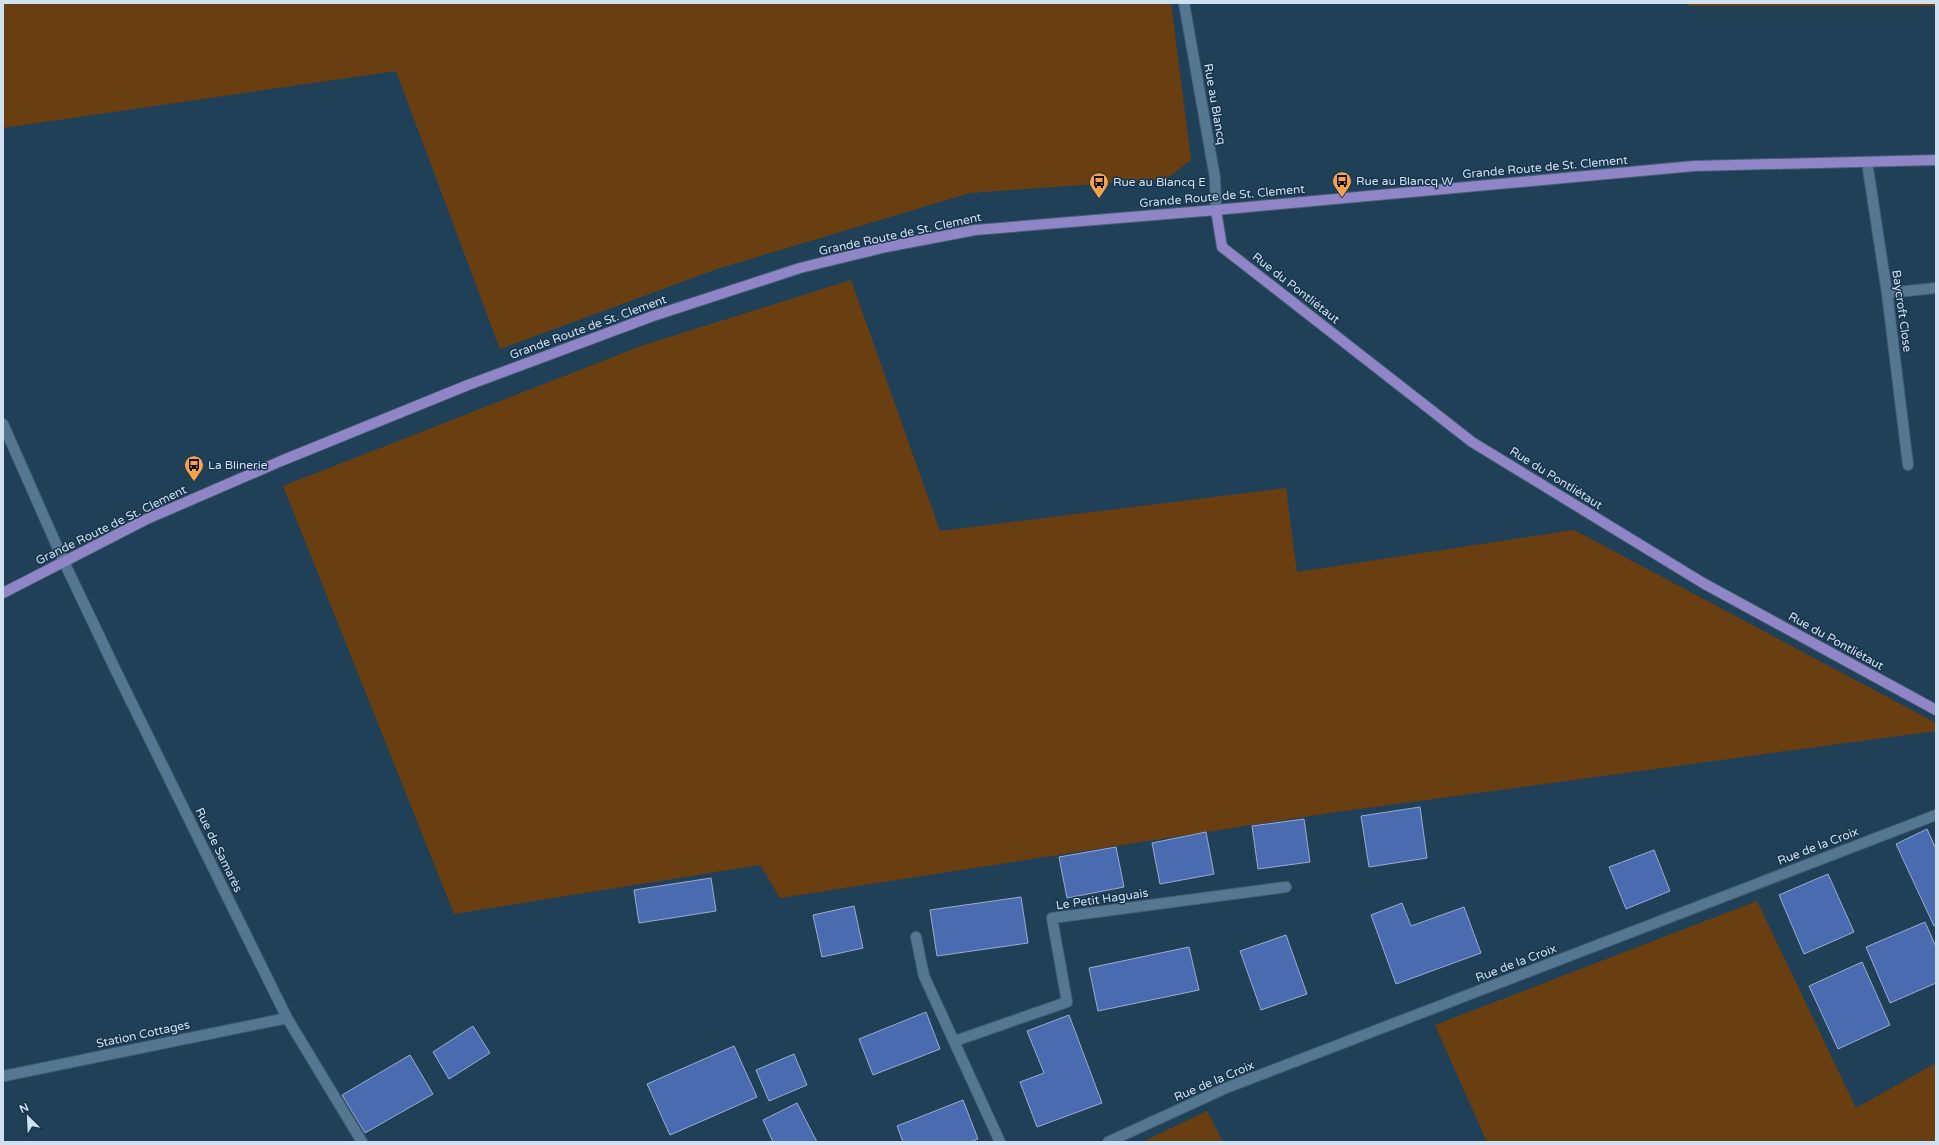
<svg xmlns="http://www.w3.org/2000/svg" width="1939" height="1145" viewBox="0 0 1939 1145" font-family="'Varela Round',sans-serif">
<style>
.green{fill:#693f11}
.building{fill:#4b6bb0;stroke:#9badd1}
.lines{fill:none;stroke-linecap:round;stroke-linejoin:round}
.minor-casing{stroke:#425e73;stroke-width:12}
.major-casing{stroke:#425e73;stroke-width:12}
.minor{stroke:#567792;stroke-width:10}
.major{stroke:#9085c6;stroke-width:10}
.labels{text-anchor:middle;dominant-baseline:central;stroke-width:3;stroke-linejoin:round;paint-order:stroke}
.street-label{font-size:12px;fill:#cfe0f0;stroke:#16354d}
.poi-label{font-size:12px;fill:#cfe0f0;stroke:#16354d;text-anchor:start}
</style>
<rect width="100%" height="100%" fill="#204058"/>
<path class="green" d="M3,3H1171L1191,160L1166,179L970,193L717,269L500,349L396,71L3,128Z
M1688,3H1936V6H1688Z
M851,280L940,531L1286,488L1297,572L1574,530L1936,723V731L1329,813L780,898L760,865L454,914L283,486L641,346Z
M1757,901L1856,1108L1936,1063V1142H1487L1435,1025Z
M1207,1111L1223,1142H1142Z"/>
<path class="building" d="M1420,807L1427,858L1369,867L1361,816Z
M1304,819L1310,862L1258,869L1252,826Z
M1927,829L1936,849V925L1934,926L1896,844Z
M1206,832L1214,874L1160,884L1152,843Z
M1116,847L1124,887L1067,898L1059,857Z
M1654,850L1670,891L1626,909L1609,867Z
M1828,874L1854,932L1804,954L1779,895Z
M711,878L716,911L639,923L634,890Z
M1021,897L1028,943L937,956L930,910Z
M1402,903L1411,926L1464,907L1481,953L1396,984L1371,915Z
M854,906L863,948L822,957L813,915Z
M1925,922L1936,947V983L1890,1003L1866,947Z
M1286,935L1307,994L1261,1010L1240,951Z
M1189,947L1199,990L1098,1011L1089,968Z
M1862,962L1890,1025L1838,1049L1809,986Z
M926,1012L940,1049L873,1075L859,1039Z
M1069,1015L1102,1103L1037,1127L1020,1082L1044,1073L1027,1031Z
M473,1026L490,1053L449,1079L433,1052Z
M734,1046L757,1097L670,1135L647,1084Z
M794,1054L807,1085L769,1101L756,1070Z
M410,1055L433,1094L365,1133L342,1095Z
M963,1100L978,1139L970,1142H903L897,1126Z
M797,1103L817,1142H773L763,1120Z"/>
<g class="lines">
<defs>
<path id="minor" d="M1184,3L1215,178L1216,210
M1867,162L1887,293L1908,465
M1887,293L1936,288
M3,424L64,562L117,673L287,1018L362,1142
M916,937L924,976L1000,1142
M955,1041L1067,1002L1052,918L1286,887
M4,1076L287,1018
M1108,1142L1226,1088L1936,815"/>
<path id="major" d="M1216,210L1222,247L1472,442L1703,583L1936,710
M3,593L147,519L281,461L468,385L653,316L800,268L886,247L975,230L1216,210L1694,166L1936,160"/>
</defs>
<use href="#minor" class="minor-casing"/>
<use href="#major" class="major-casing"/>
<use href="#minor" class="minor"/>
<use href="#major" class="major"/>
</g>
<defs>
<symbol id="bus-pin" viewBox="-11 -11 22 30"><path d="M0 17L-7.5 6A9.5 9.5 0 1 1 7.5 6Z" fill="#f7a248" stroke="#16354d"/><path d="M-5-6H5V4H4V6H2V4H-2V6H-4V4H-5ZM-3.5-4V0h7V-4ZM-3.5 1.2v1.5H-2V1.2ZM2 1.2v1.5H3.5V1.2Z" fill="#111"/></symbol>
</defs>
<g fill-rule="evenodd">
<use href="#bus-pin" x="1331" y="170" width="22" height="30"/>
<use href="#bus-pin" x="1088" y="171" width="22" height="30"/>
<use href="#bus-pin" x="183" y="454" width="22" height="30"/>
</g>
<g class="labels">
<g class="street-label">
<text transform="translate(1215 104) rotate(80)">Rue au Blancq</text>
<text transform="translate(1545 167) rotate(-5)">Grande Route de St. Clement</text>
<text transform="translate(1222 196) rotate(-5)">Grande Route de St. Clement</text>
<text transform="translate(900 234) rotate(-12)">Grande Route de St. Clement</text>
<text transform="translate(1296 288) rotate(38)">Rue du Pontliétaut</text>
<text transform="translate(1902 311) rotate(82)">Baycroft Close</text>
<text transform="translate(588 327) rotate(-20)">Grande Route de St. Clement</text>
<text transform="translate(1556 478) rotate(32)">Rue du Pontliétaut</text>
<text transform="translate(111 525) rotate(-26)">Grande Route de St. Clement</text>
<text transform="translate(1836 641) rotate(29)">Rue du Pontliétaut</text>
<text transform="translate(1818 846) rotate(-21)">Rue de la Croix</text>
<text transform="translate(219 850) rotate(64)">Rue de Samarès</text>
<text transform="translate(1102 899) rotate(-8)">Le Petit Haguais</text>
<text transform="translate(1516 963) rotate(-21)">Rue de la Croix</text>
<text transform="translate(143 1034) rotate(-12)">Station Cottages</text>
<text transform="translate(1214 1081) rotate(-23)">Rue de la Croix</text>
</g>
<g class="poi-label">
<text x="1356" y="181">Rue au Blancq W</text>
<text x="1113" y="182">Rue au Blancq E</text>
<text x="208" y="465">La Blinerie</text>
</g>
</g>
<rect width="1939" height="1145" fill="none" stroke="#cfe0f0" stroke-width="8"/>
<g transform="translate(28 1117) rotate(336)" stroke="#16354d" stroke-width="3" paint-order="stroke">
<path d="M0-3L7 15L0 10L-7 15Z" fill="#cfe0f0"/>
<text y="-6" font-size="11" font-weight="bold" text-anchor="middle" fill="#cfe0f0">N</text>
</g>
</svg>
